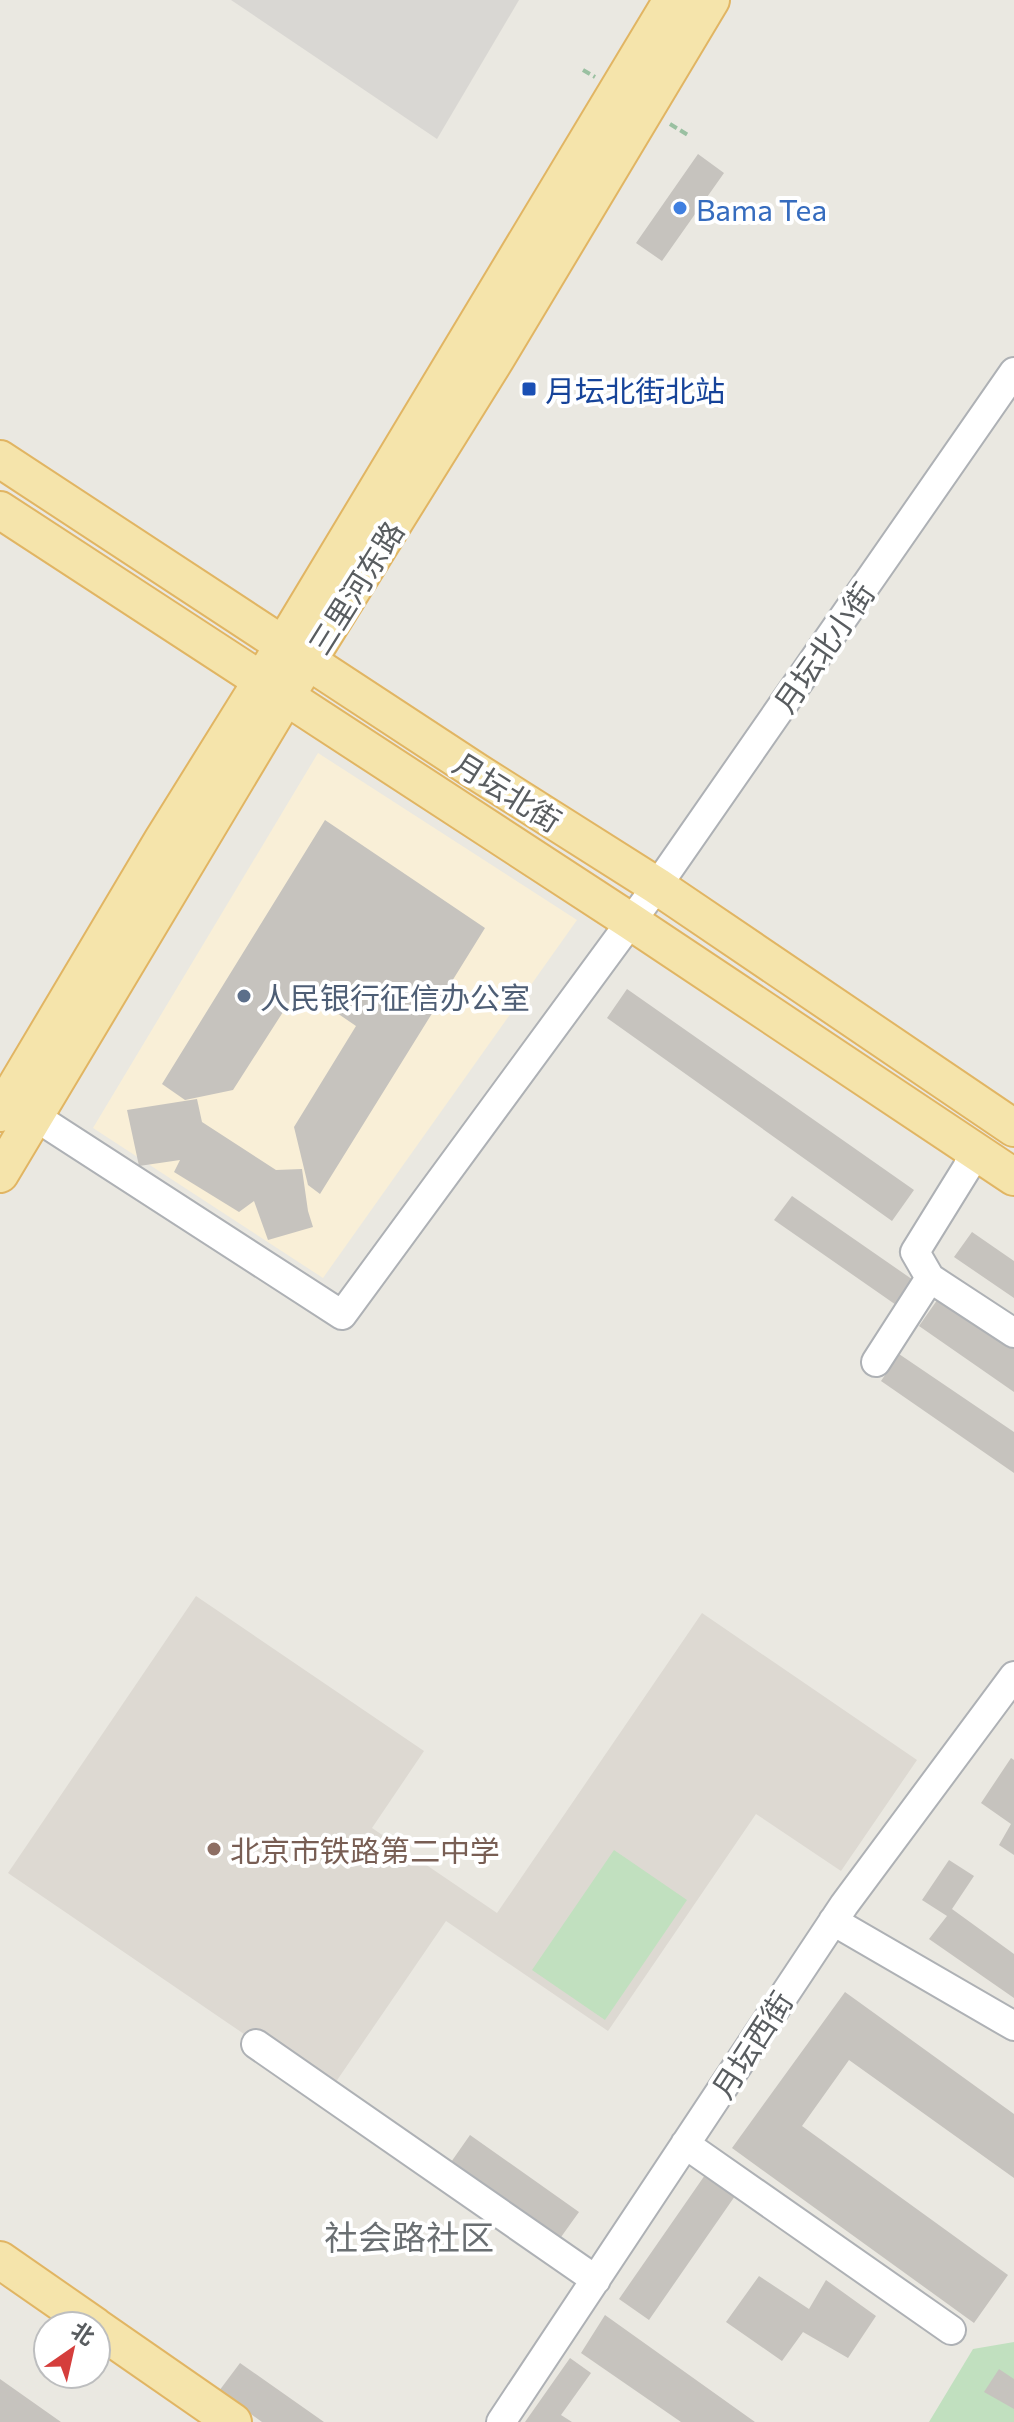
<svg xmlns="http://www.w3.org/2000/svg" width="1014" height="2422" viewBox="0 0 1014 2422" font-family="Commissioner,'Noto Sans SC',sans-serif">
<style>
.commercial{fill:#f9efd7}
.industrial{fill:#d9d7d3}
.education{fill:#ddd9d2}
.green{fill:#c1e0bf}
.building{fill:#c6c3be}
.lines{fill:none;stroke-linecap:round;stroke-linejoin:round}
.minor-casing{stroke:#aeb1b5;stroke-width:32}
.major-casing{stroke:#e1b563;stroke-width:40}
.path{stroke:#9ac0a1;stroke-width:4;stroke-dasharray:8 4;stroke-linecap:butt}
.minor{stroke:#fff;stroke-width:28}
.major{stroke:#f5e4ab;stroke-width:36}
.shop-dot{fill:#3f7fe0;stroke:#fff;stroke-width:3}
.transit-dot{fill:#1a4fb4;stroke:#fff;stroke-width:3}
.service-dot{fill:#5c6f8a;stroke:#fff;stroke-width:3}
.education-dot{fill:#8d6e63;stroke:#fff;stroke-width:3}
.labels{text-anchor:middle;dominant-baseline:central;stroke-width:8;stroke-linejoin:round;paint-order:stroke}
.shop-label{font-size:30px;fill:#366cbe;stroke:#fff;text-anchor:start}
.transit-label{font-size:30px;fill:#164399;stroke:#fff;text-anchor:start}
.street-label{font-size:30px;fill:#595d60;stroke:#fff}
.service-label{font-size:30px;fill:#4e5e75;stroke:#fff;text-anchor:start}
.education-label{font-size:30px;fill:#785e54;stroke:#fff;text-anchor:start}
.quarter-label{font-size:34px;fill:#6a6f72;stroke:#fff}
</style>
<rect width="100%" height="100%" fill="#eae8e1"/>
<path class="commercial" d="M318,753L577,920L323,1278L93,1128Z"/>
<path class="industrial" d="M231,0H519L437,139Z"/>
<path class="education" d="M196,1596L424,1751L372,1828L497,1913L702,1613L917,1760L841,1871L756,1814L608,2031L446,1921L329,2092L8,1873Z"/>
<path class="green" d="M614,1850L687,1900L605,2020L532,1970Z
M1014,2342V2422H929L973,2349Z"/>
<path class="building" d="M698,154L724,173L662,261L636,243Z
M325,820L485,928L320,1194L308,1185L294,1127L356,1026L299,987L233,1090L185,1100L162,1084Z
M627,989L914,1190L892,1221L607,1018Z
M197,1099L202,1122L276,1170L302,1169L308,1211L313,1227L268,1240L254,1201L239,1212L174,1172L180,1160L139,1166L127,1110Z
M792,1196L916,1282L899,1307L774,1220Z
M972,1232L1014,1261V1298L954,1257Z
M940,1296L1014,1347V1392L919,1326Z
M899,1354L1014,1432V1473L881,1381Z
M1011,1758L1014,1760V1855L999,1845L1011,1824L981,1803Z
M949,1860L974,1876L952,1909L1014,1954V1998L929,1939L947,1916L922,1900Z
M845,1992L1014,2114V2178L849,2060L802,2126L1008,2275L974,2323L732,2148Z
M470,2135L579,2212L551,2251L442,2175Z
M705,2175L735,2196L649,2320L619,2299Z
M759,2276L809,2309L826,2280L876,2316L848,2358L803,2332L782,2361L726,2322Z
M605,2315L755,2422H681L581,2353Z
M570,2358L591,2373L561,2415L572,2422H525Z
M240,2363L324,2422H262L219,2391Z
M999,2369L1014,2379V2409L984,2392Z
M0,2379L61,2422H0Z"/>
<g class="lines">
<defs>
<path id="minor" d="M36,1117L342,1315L657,886L1014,372
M930,1278L1014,1333
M876,1362L930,1278L915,1252L967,1168L974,1150
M833,1921L1014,2026
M256,2044L596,2280
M685,2144L951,2330
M501,2422L844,1905L1014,1676"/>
<path id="major" d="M0,459L477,772L657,886L1014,1128
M0,510L630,921L1014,1177
M0,1113L162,841L261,682L672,0
M0,1174L286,696L497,357L711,0
M0,2260L95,2326
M96,2327L233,2422"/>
</defs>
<use href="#minor" class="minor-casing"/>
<use href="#major" class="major-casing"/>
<path class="path" d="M583,70L595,77
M670,124L688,135"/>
<use href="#minor" class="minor"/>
<use href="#major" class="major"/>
</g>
<circle class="shop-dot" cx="680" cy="208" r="8"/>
<rect class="transit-dot" x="521" y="381" width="16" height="16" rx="4"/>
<circle class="service-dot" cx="244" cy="996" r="8"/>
<circle class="education-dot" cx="214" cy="1849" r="8"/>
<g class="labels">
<g class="shop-label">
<text x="696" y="208">Bama Tea</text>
</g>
<g class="transit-label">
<text x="545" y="389">月坛北街北站</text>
</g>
<g class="street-label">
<text transform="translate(355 587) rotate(-58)">三里河东路</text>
<text transform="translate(823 647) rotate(-55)">月坛北小街</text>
<text transform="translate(508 791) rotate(32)">月坛北街</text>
<text transform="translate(751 2044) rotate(-57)">月坛西街</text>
</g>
<g class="service-label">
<text x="260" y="996">人民银行征信办公室</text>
</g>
<g class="education-label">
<text x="230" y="1849">北京市铁路第二中学</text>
</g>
<g class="quarter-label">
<text x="409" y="2236">社会路社区</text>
</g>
</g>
<g transform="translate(72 2350) rotate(34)"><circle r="38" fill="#ffffff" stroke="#bdbebf" stroke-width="2"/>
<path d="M0-6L14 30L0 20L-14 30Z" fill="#d53e3c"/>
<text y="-12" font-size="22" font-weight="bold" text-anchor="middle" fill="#595d60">北</text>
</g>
</svg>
